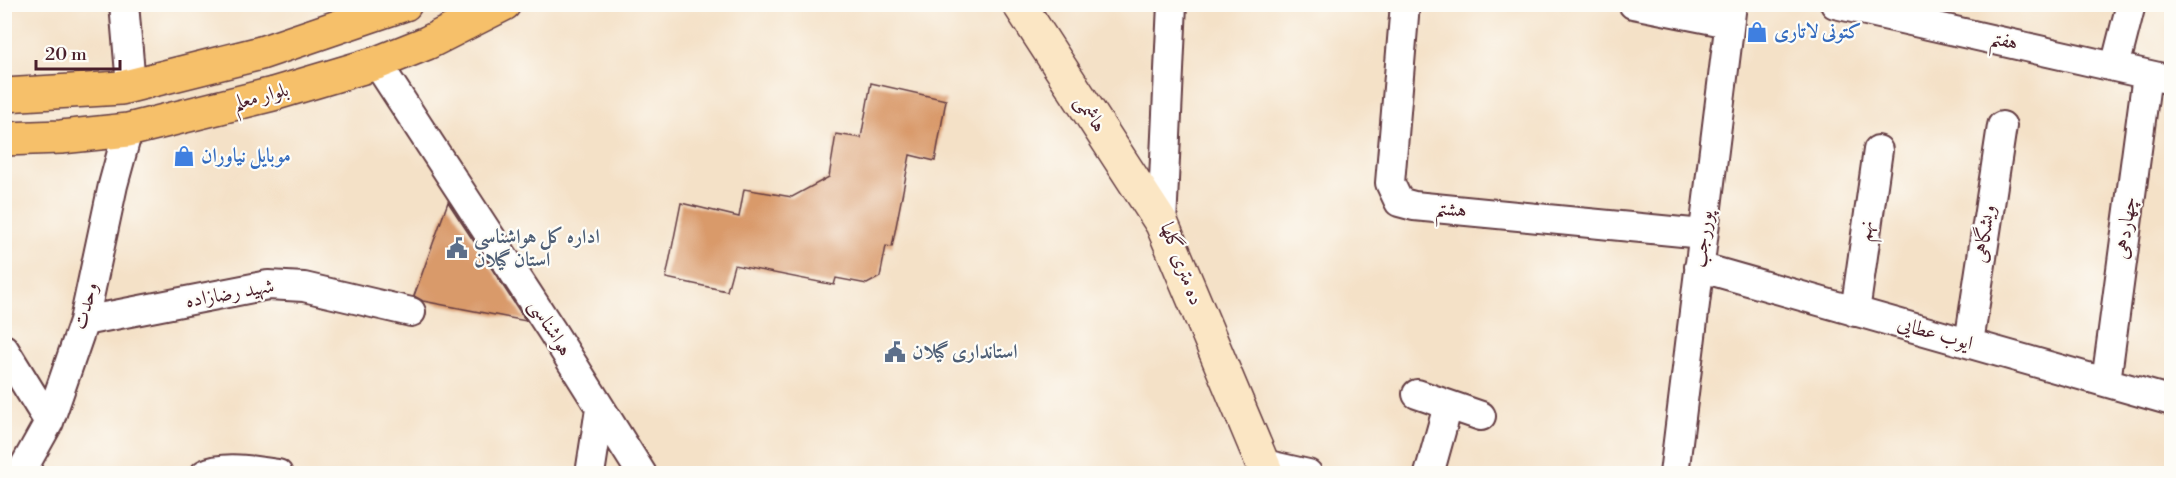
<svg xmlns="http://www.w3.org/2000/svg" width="2176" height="478" viewBox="0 0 2176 478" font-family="'Libre Bodoni',Amiri,serif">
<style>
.building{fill:#d99a6a}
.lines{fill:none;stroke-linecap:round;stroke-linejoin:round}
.street-casing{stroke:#643c42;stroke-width:32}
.secondary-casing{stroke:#643c42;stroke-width:36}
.primary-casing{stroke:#643c42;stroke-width:36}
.street{stroke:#fff;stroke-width:28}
.secondary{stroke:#fbe6c4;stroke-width:33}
.primary{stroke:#f6c06b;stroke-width:33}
.labels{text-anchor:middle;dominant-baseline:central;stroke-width:4.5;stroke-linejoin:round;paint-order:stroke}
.shop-label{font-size:20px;font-weight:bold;fill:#366cbe;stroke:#fdfcf7;text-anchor:start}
.street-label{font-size:20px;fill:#4a1f2b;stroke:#fdfcf7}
.service-label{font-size:20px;font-weight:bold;fill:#4e5e75;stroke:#fdfcf7;text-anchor:start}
</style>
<rect width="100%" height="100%" fill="#fdfcf7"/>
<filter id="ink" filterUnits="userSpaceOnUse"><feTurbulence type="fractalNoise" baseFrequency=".0167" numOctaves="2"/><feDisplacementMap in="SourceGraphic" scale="12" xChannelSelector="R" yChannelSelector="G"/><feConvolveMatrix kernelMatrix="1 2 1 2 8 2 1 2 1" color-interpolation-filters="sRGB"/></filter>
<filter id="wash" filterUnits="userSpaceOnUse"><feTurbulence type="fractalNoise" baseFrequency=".008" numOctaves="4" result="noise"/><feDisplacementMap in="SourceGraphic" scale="24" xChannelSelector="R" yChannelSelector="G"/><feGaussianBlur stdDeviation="1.35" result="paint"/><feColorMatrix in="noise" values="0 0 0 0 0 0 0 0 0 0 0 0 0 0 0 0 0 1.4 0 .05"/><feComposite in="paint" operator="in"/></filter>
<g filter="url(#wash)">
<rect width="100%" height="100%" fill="#f4e1c7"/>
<g id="blocks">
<path class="building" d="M871,83L946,100L935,161L910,155L892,247L886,246L880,277L867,284L836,278L834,285L734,265L727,291L666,278L681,203L739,217L744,189L792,197L829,177L836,134L861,138Z
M448,202L526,321L423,301L414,296Z"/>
</g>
</g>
<g filter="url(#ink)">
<use href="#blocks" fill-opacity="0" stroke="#643c42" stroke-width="1.5"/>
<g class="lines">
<defs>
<path id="street" d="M124,4L131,85
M1405,4L1390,183L1399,202L1414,206L1703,234
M1633,4L1729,23
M1835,4L2172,80
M377,63L552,331L642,474
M2115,67L2131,4
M1162,224L1172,4
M1699,267L2172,401
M1855,312L1878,150
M84,321L268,285L304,287L411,312
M1969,343L2002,126
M4,349L49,422
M2106,382L2147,75
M1417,394L1481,416
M1264,464L1308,474
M20,474L49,422L84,321L113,185L128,130
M205,474C223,465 258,471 278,474
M590,474L600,409
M1429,474L1448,406
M1674,474L1732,4"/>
<path id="secondary" d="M1019,4L1162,224L1267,474"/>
<path id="primary" d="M4,95L121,88L261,53L405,4
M4,139L61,137L128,130L273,94L377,63L427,43L504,4"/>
</defs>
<use href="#street" class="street-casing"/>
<use href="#secondary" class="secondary-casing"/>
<use href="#primary" class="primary-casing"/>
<use href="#street" class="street"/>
<use href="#secondary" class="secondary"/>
<use href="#primary" class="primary"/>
</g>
</g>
<defs>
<symbol id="shop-bare" viewBox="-9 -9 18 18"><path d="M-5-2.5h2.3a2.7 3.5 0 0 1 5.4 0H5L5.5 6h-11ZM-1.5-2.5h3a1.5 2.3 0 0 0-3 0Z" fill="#3f7fe0" stroke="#fdfcf7" stroke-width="2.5" paint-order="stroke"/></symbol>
<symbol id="civic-bare" viewBox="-9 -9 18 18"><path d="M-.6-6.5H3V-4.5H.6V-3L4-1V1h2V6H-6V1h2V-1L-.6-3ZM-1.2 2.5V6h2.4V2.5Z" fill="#5c6f8a" stroke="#fdfcf7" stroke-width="2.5" paint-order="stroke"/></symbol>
</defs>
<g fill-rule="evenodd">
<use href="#shop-bare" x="1742" y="17" width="30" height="30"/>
<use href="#shop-bare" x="169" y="141" width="30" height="30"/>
<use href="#civic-bare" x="442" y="233" width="30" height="30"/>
<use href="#civic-bare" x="880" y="337" width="30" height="30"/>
</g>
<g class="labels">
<g class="shop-label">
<text x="1774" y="32">کتونی لاتاری</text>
<text x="201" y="156">موبایل نیاوران</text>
</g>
<g class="street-label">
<text transform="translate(2004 41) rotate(13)">هفتم</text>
<text transform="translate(261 97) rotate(-15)">بلوار معلم</text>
<text transform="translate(1090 114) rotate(57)">هاشمی</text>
<text transform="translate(1451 210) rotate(5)">هشتم</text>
<text transform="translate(2126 228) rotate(-82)">چهاردهی</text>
<text transform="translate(1866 231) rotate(-82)">نهم</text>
<text transform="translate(1985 234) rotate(-81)">ویشگاهی</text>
<text transform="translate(1703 239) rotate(-83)">پوررجب</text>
<text transform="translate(1181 264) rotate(69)">ده متری گلها</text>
<text transform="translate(230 294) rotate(-10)">شهید رضازاده</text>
<text transform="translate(86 306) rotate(-75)">وحدت</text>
<text transform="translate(550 328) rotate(58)">هواشناسی</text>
<text transform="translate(1935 334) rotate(16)">ایوب عطایی</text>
</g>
<g class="service-label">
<text x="474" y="237">اداره کل هواشناسی<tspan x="474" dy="23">استان گیلان</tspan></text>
<text x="912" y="352">استانداری گیلان</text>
</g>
</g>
<rect width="2176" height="478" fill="none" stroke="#fdfcf7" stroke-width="24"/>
<path d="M36 60v9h84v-9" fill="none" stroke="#4a1f2b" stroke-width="3"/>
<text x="45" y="60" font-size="18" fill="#4a1f2b" stroke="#fdfcf7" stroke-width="4.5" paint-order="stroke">20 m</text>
</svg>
